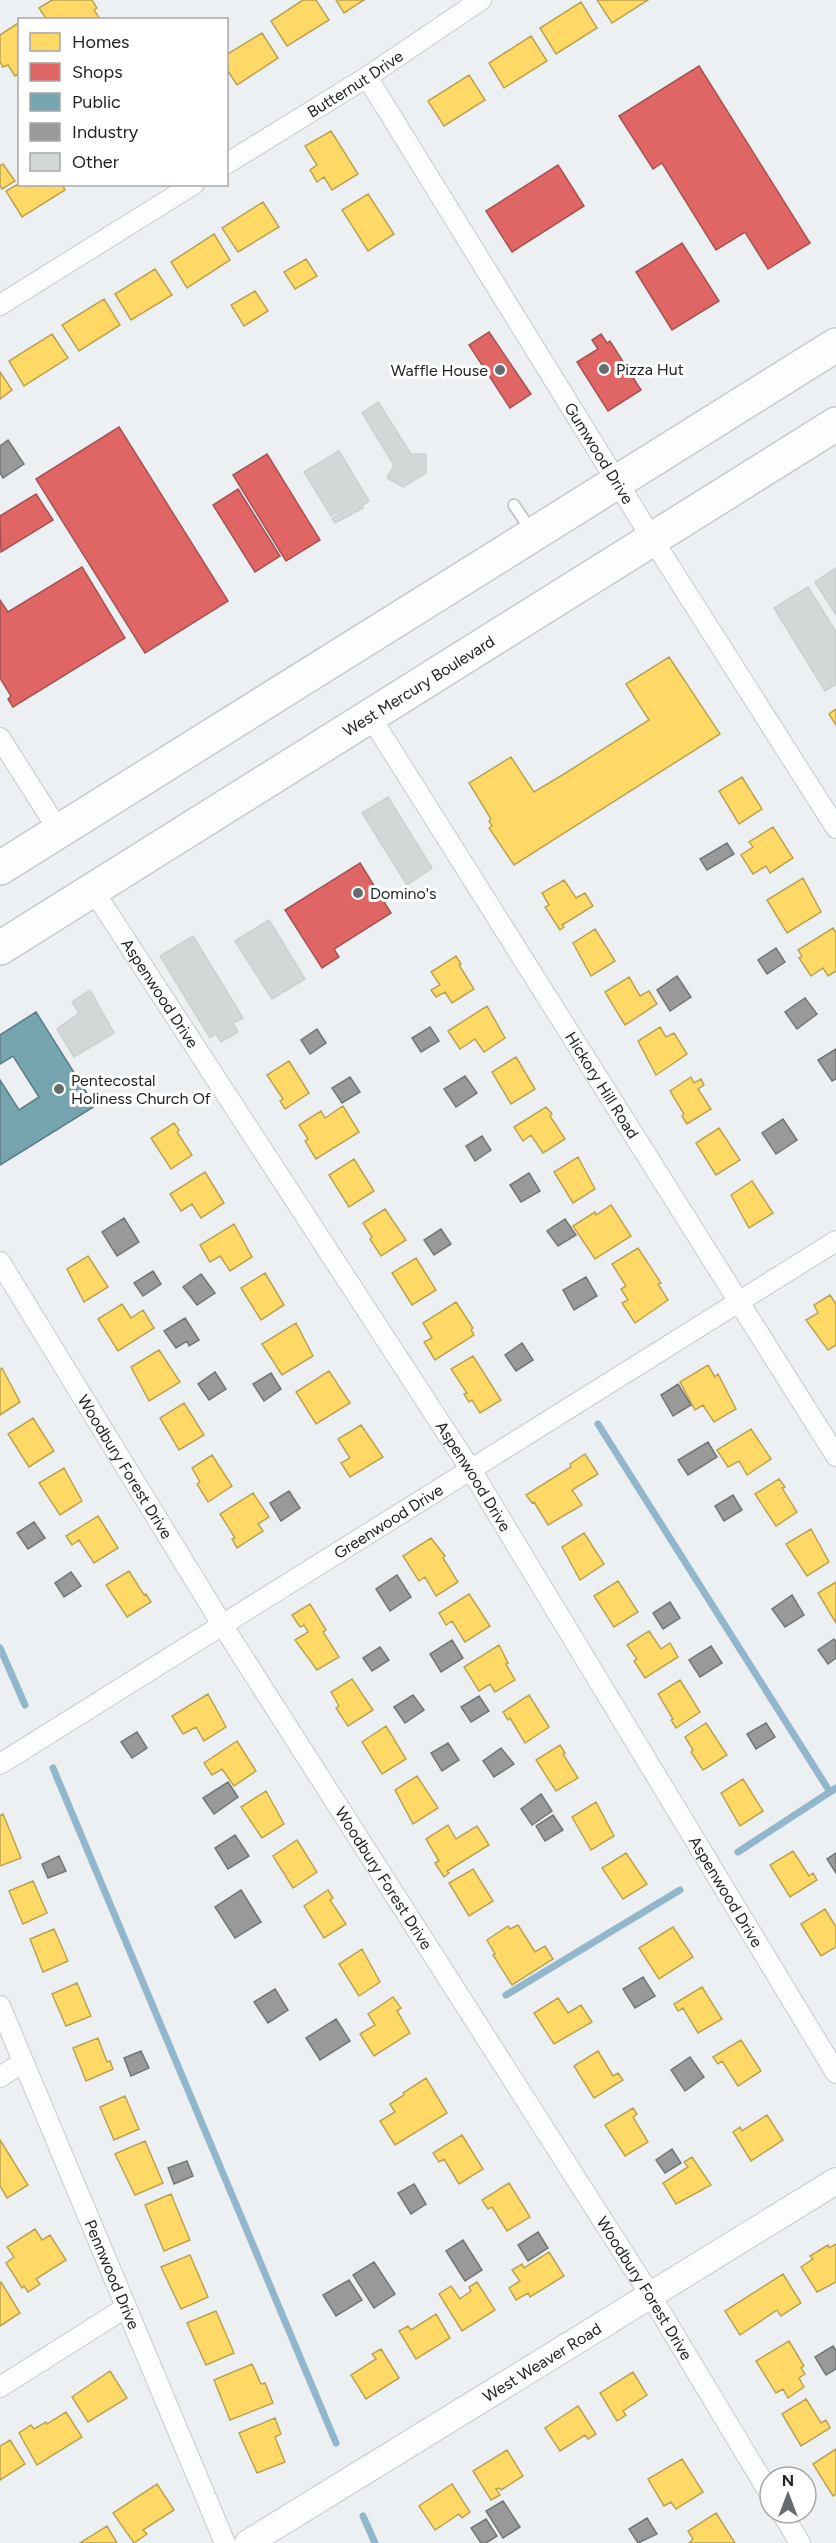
<svg xmlns="http://www.w3.org/2000/svg" width="836" height="2543" viewBox="0 0 836 2543" font-family="Figtree,sans-serif">
<style>
.homes{fill:#ffd966;stroke:#bca352;stroke-width:1.5}
.shops{fill:#e06666;stroke:#a75252;stroke-width:1.5}
.public{fill:#76a5af;stroke:#5c7e86;stroke-width:1.5}
.industry{fill:#999;stroke:#757676;stroke-width:1.5}
.lines{fill:none;stroke-linecap:round;stroke-linejoin:round}
.stream{stroke:#92b7cc;stroke-width:7}
.building{fill:#d3d7d8;stroke:#cccfd0;stroke-width:1.5}
.service-casing{stroke:#c7cacc;stroke-width:14}
.minor-casing{stroke:#c7cacc;stroke-width:22}
.tertiary-casing{stroke:#c7cacc;stroke-width:28}
.trunk-casing{stroke:#c7cacc;stroke-width:36}
.service{stroke:#fcfdfd;stroke-width:10}
.minor{stroke:#fcfdfd;stroke-width:20}
.tertiary{stroke:#fcfdfd;stroke-width:26}
.trunk{stroke:#fcfdfd;stroke-width:33}
.poi-dot{fill:#686b6d;stroke:#fff;stroke-width:2}
.labels{text-anchor:middle;dominant-baseline:central;stroke-width:6;stroke-linejoin:round;paint-order:stroke}
.street-label{font-size:16px;fill:#212425;stroke:#fff}
.poi-label{font-size:16px;fill:#212425;stroke:#fff;text-anchor:start}
</style>
<rect width="100%" height="100%" fill="#ecf0f2"/>
<path class="homes" d="M52,0H92L97,8L94,10L100,19L47,20L39,8Z
M303,0H316L329,20L287,46L271,21Z
M336,0H364L344,13Z
M597,0H648L612,23Z
M581,2L597,28L556,54L540,28Z
M20,22V73L15,76L8,65L3,67L0,62V35Z
M262,33L278,58L237,85L226,68V55Z
M531,36L547,61L504,88L489,63Z
M469,75L485,100L444,126L428,101Z
M331,131L358,174L332,190L324,177L317,182L310,170L317,165L305,146Z
M3,164L15,181L2,189L0,186V166Z
M20,183L62,184L65,190L22,217L6,191Z
M368,194L394,234L368,251L342,210Z
M263,202L279,227L238,252L222,228Z
M214,234L230,260L187,288L171,262Z
M306,259L317,276L295,289L284,272Z
M155,269L172,295L131,320L115,294Z
M255,291L268,311L244,326L231,305Z
M104,299L120,325L79,351L62,325Z
M52,334L68,358L24,386L9,361Z
M0,372L12,390L0,399Z
M669,657L720,734L514,865L489,828L492,826L489,821L491,819L469,783L511,757L534,792L564,774L649,720L626,684Z
M836,709V725L829,714Z
M742,777L762,809L739,824L719,791Z
M773,827L793,858L770,873L766,866L753,874L741,855L753,847L749,842Z
M803,878L821,912L787,933L767,900Z
M564,880L576,898L585,893L593,906L562,925L564,927L560,930L545,907L549,905L542,893Z
M833,928L836,933V971L828,976L823,968L811,976L799,958L802,956L798,950Z
M595,929L615,961L591,976L573,943Z
M456,956L461,964L459,965L474,989L452,1003L445,992L436,997L431,990L440,985L431,972Z
M629,977L640,996L649,991L657,1004L625,1025L605,992Z
M487,1006L505,1038L484,1052L475,1039L460,1049L448,1031Z
M660,1027L666,1037L674,1033L687,1054L656,1075L638,1041Z
M516,1057L535,1089L511,1104L492,1072Z
M289,1061L309,1093L285,1109L280,1101L283,1099L267,1075Z
M691,1077L694,1083L701,1079L704,1085L698,1089L711,1109L687,1124L682,1116L684,1114L670,1091Z
M343,1106L359,1132L316,1159L305,1141L308,1139L299,1125L321,1111L325,1118Z
M546,1107L552,1114L550,1116L565,1139L543,1153L531,1135L523,1141L514,1127Z
M174,1123L179,1130L177,1132L192,1155L171,1169L151,1138Z
M719,1128L740,1160L716,1175L696,1143Z
M578,1157L595,1189L573,1203L554,1172Z
M354,1159L374,1191L349,1207L329,1175Z
M205,1172L224,1203L201,1218L192,1204L181,1211L170,1194Z
M752,1181L773,1213L749,1228L731,1195Z
M611,1205L631,1236L595,1259L573,1226L595,1212L596,1215Z
M385,1209L406,1240L381,1256L370,1239L372,1237L363,1223Z
M234,1224L252,1257L230,1271L220,1256L210,1262L200,1245Z
M638,1248L661,1283L658,1284L668,1300L635,1323L622,1303L628,1300L621,1289L626,1286L612,1264Z
M88,1256L108,1287L84,1302L67,1269Z
M416,1258L436,1290L412,1305L392,1273Z
M265,1273L284,1305L261,1320L241,1288Z
M830,1295L836,1304V1345L828,1350L806,1320L818,1313L814,1305Z
M456,1302L473,1328L471,1330L474,1335L435,1360L424,1342L432,1338L423,1323Z
M122,1304L131,1318L143,1310L154,1328L118,1351L98,1319Z
M296,1323L313,1356L282,1375L262,1344Z
M159,1350L180,1382L149,1401L131,1367Z
M473,1356L501,1400L480,1413L472,1400L469,1402L464,1394L467,1393L451,1369Z
M708,1365L715,1377L718,1374L736,1409L714,1422L703,1405L695,1410L680,1382Z
M2,1368L20,1402L0,1415V1370Z
M329,1371L350,1403L316,1424L296,1392Z
M184,1403L204,1435L179,1450L160,1418Z
M33,1418L54,1451L29,1467L8,1434Z
M361,1425L383,1457L350,1477L341,1463L350,1458L338,1439Z
M751,1429L771,1459L747,1475L739,1461L728,1467L717,1450Z
M585,1454L598,1474L572,1490L582,1505L548,1525L534,1502L532,1503L526,1495L571,1467L570,1464Z
M212,1455L232,1486L208,1502L197,1484L200,1482L192,1468Z
M64,1468L82,1501L60,1515L39,1483Z
M779,1479L785,1487L782,1488L797,1512L776,1526L755,1494Z
M253,1493L269,1517L258,1524L263,1531L237,1548L232,1539L235,1538L220,1514Z
M98,1516L118,1548L94,1563L79,1540L72,1545L66,1536Z
M811,1529L829,1562L807,1576L786,1544Z
M584,1533L604,1564L580,1580L562,1547Z
M431,1538L445,1556L443,1558L458,1582L436,1596L425,1577L419,1581L403,1556Z
M129,1571L144,1595L146,1594L151,1602L127,1617L106,1585Z
M618,1581L638,1612L614,1627L594,1596Z
M836,1582V1623L818,1593Z
M469,1594L490,1626L465,1642L452,1621L446,1625L439,1613Z
M310,1604L326,1630L323,1632L339,1657L317,1670L295,1640L308,1632L304,1625L300,1627L292,1615Z
M649,1631L661,1649L670,1643L678,1657L645,1678L634,1661L637,1659L627,1645Z
M499,1645L508,1663L506,1664L515,1680L495,1692L490,1684L479,1691L464,1667Z
M352,1679L373,1710L348,1726L336,1708L339,1706L331,1692Z
M680,1680L700,1712L676,1728L671,1720L673,1719L658,1694Z
M208,1694L226,1727L204,1741L196,1727L183,1734L172,1716Z
M529,1695L549,1727L525,1743L510,1718L508,1720L503,1712Z
M706,1723L727,1755L703,1770L691,1752L693,1750L685,1737Z
M386,1726L406,1759L382,1774L362,1742Z
M237,1741L256,1771L234,1786L222,1769L212,1775L204,1763Z
M560,1745L565,1753L563,1754L578,1778L556,1791L536,1760Z
M417,1776L438,1808L413,1824L395,1790Z
M743,1779L763,1811L740,1826L721,1793Z
M266,1791L284,1824L262,1838L241,1807Z
M596,1802L614,1836L591,1850L572,1817Z
M3,1814L21,1858L0,1866V1816Z
M448,1825L456,1839L477,1826L489,1845L447,1871L449,1873L444,1877L435,1863L439,1861L426,1839Z
M297,1840L317,1872L293,1888L273,1856Z
M793,1851L809,1876L813,1873L817,1880L790,1897L770,1865Z
M626,1853L647,1884L623,1899L602,1868Z
M473,1869L493,1901L469,1916L449,1883Z
M33,1881L47,1913L23,1924L9,1891Z
M328,1890L333,1898L330,1900L346,1924L324,1938L304,1906Z
M825,1909L836,1927V1947L821,1956L801,1924Z
M518,1925L535,1952L545,1946L553,1959L512,1985L493,1955L495,1954L487,1940L508,1926L510,1929Z
M673,1927L693,1957L659,1979L639,1948Z
M54,1929L68,1961L43,1972L30,1939Z
M362,1949L380,1982L359,1996L339,1964Z
M77,1983L91,2016L66,2026L52,1994Z
M702,1987L722,2019L698,2033L683,2008L678,2011L674,2004Z
M393,1997L401,2008L397,2011L410,2033L374,2056L360,2034L375,2025L368,2014Z
M558,1998L568,2013L581,2005L592,2022L554,2044L534,2013Z
M98,2038L107,2062L110,2061L113,2069L86,2081L73,2048Z
M741,2040L761,2071L738,2086L722,2061L718,2064L713,2057Z
M598,2051L613,2076L618,2073L623,2080L594,2098L574,2066Z
M426,2078L447,2113L395,2145L380,2121L395,2112L390,2104L404,2095L403,2093Z
M125,2096L139,2129L114,2140L100,2107Z
M633,2108L637,2114L633,2117L648,2142L625,2156L605,2125Z
M767,2115L783,2140L751,2161L733,2132L740,2127L742,2131Z
M462,2135L483,2169L459,2184L444,2159L439,2162L433,2153Z
M0,2140L28,2185L7,2198L0,2186Z
M145,2141L163,2183L135,2195L115,2154Z
M692,2157L711,2185L676,2204L663,2183L688,2167L684,2162Z
M509,2183L530,2217L507,2231L492,2207L488,2209L482,2200Z
M171,2194L190,2240L164,2251L145,2205Z
M35,2229L42,2240L50,2235L66,2260L36,2279L40,2284L28,2292L24,2286L22,2288L6,2263L14,2257L7,2247Z
M836,2244V2282L817,2292L801,2267L813,2259L810,2256L828,2245L829,2248Z
M549,2252L564,2276L530,2297L528,2293L516,2300L509,2288L520,2281L512,2270L522,2264L524,2268Z
M190,2255L208,2297L181,2309L161,2267Z
M783,2274L801,2303L781,2316L777,2310L740,2335L725,2311Z
M1,2282L20,2313L0,2326V2283Z
M477,2282L495,2310L462,2331L439,2294L451,2286L460,2299L471,2291L469,2287Z
M216,2311L234,2353L206,2365L187,2323Z
M436,2314L450,2338L416,2359L399,2331L408,2326L411,2330Z
M789,2341L804,2366L801,2368L805,2374L799,2378L804,2387L788,2398L783,2389L776,2393L756,2361Z
M381,2349L399,2378L366,2399L351,2375L376,2359L372,2354Z
M252,2364L261,2384L265,2383L273,2403L230,2420L214,2380Z
M110,2371L127,2398L88,2422L72,2397Z
M633,2372L647,2395L623,2411L626,2415L617,2421L600,2393Z
M806,2399L821,2423L826,2420L830,2428L801,2446L782,2414Z
M578,2406L596,2434L588,2439L585,2435L560,2451L545,2428Z
M66,2412L82,2437L37,2465L19,2433L31,2425L34,2429L46,2422L47,2424Z
M275,2418L281,2434L275,2437L285,2462L257,2473L239,2433Z
M10,2440L25,2464L0,2480V2446Z
M836,2449V2494L833,2496L813,2464Z
M507,2450L523,2476L501,2490L499,2488L496,2489L500,2495L491,2500L473,2471Z
M682,2459L703,2492L676,2509L671,2502L664,2506L648,2479Z
M157,2484L174,2510L143,2530L147,2534L134,2543L113,2513Z
M452,2484L470,2512L462,2518L459,2514L435,2530L419,2506Z
M716,2513L735,2543H689L693,2539L688,2531Z
M107,2526L117,2543H80Z"/>
<path class="shops" d="M699,66L810,243L768,269L745,232L716,250L662,163L653,169L619,116Z
M558,165L584,206L512,252L486,211Z
M682,243L719,301L672,330L636,272Z
M489,332L531,394L510,408L469,345Z
M601,334L607,343L610,341L641,390L608,411L577,362L598,349L592,340Z
M119,427L228,601L145,653L36,479Z
M267,454L320,540L286,561L233,475Z
M238,489L280,556L255,572L213,505Z
M36,494L53,520L1,552L0,516Z
M82,567L125,638L13,707L8,699L11,696L0,678V600L8,612Z
M360,863L391,913L334,949L339,957L322,968L285,910Z"/>
<path class="public" d="M36,1012L95,1106L0,1165V1080L19,1110L39,1097L13,1056L0,1064V1035Z"/>
<path class="industry" d="M8,440L24,464L3,478L0,473V446Z
M727,843L734,854L707,870L700,859Z
M776,948L785,962L767,974L758,960Z
M677,976L691,997L670,1011L657,990Z
M805,998L817,1014L797,1029L785,1012Z
M430,1027L439,1041L421,1052L412,1038Z
M317,1029L326,1043L310,1054L301,1040Z
M836,1049V1079L832,1081L818,1060Z
M465,1076L477,1093L456,1107L444,1089Z
M350,1077L360,1092L342,1103L332,1088Z
M783,1119L797,1140L776,1154L762,1133Z
M482,1136L491,1150L475,1161L466,1146Z
M529,1173L540,1191L521,1202L510,1185Z
M124,1218L139,1242L117,1256L102,1232Z
M565,1219L576,1235L558,1246L547,1231Z
M441,1229L451,1244L434,1255L424,1240Z
M153,1271L161,1284L143,1296L134,1283Z
M201,1274L215,1293L197,1305L183,1287Z
M586,1277L597,1296L574,1310L563,1290Z
M185,1318L199,1340L189,1346L187,1341L176,1348L164,1331Z
M522,1343L533,1360L516,1371L505,1355Z
M215,1372L226,1389L209,1400L198,1384Z
M271,1373L281,1389L264,1401L253,1384Z
M678,1384L691,1405L673,1416L661,1395Z
M708,1442L717,1457L688,1475L678,1460Z
M289,1491L300,1508L281,1521L270,1503Z
M733,1495L742,1510L724,1521L715,1506Z
M34,1522L45,1538L28,1549L17,1533Z
M71,1572L81,1586L64,1597L55,1583Z
M397,1575L411,1597L390,1611L376,1589Z
M792,1595L804,1615L785,1627L772,1609Z
M670,1602L680,1618L663,1629L653,1613Z
M834,1639L836,1642V1658L828,1664L818,1650Z
M452,1640L463,1658L441,1672L430,1654Z
M711,1646L722,1663L700,1677L689,1660Z
M380,1647L389,1660L372,1671L363,1658Z
M413,1695L424,1710L405,1723L394,1707Z
M479,1696L489,1711L471,1722L461,1707Z
M766,1723L775,1737L756,1749L747,1734Z
M137,1732L147,1748L132,1758L121,1742Z
M448,1743L459,1760L442,1771L431,1753Z
M501,1748L514,1764L494,1777L483,1761Z
M228,1782L238,1797L214,1814L203,1798Z
M541,1794L552,1811L532,1825L521,1809Z
M553,1815L563,1830L545,1841L536,1826Z
M235,1835L249,1856L228,1869L215,1848Z
M836,1853V1873L827,1859Z
M59,1856L66,1871L48,1878L42,1864Z
M241,1890L261,1922L235,1938L215,1907Z
M643,1977L655,1996L635,2008L623,1989Z
M275,1989L288,2010L268,2023L254,2002Z
M336,2019L350,2041L320,2060L306,2038Z
M141,2051L149,2068L131,2076L124,2058Z
M690,2057L704,2077L685,2091L671,2070Z
M672,2149L681,2163L665,2173L656,2160Z
M187,2161L193,2176L174,2184L168,2168Z
M414,2184L426,2204L411,2214L398,2193Z
M538,2232L548,2248L528,2261L518,2245Z
M463,2240L482,2270L465,2281L446,2251Z
M374,2262L395,2294L374,2308L353,2275Z
M349,2280L362,2300L336,2316L323,2295Z
M833,2346L836,2351V2369L826,2375L815,2357Z
M503,2501L520,2527L503,2538L486,2511Z
M647,2518L657,2534L638,2543L629,2529Z
M486,2519L497,2536L486,2543H481L471,2528Z"/>
<g class="lines">
<path class="stream" d="M598,1424L830,1792
M0,1648L25,1705
M53,1768L336,2443
M738,1852L836,1788
M506,1995L680,1890
M363,2516L375,2543"/>
</g>
<path class="building" d="M378,402L411,454H426V473L403,487L387,478L394,465L362,413Z
M339,451L369,501L362,506L363,508L335,523L332,519L343,511L342,509L331,516L304,472Z
M836,568V615L815,582Z
M808,587L836,632V684L825,691L774,608Z
M388,797L432,868L407,885L362,813Z
M269,920L305,979L272,999L235,941Z
M193,936L243,1018L233,1023L238,1032L221,1042L216,1034L210,1038L160,956Z
M90,990L114,1033L74,1057L57,1029L79,1013L72,1002Z"/>
<g class="lines">
<defs>
<path id="service" d="M514,505L532,532"/>
<g id="minor">
<path id="s1" d="M367,77L653,540L836,828"/>
<path id="s2" d="M226,164L367,77L481,0"/>
<path d="M0,305L194,184"/>
<path id="s3" d="M370,716L836,1456"/>
<path d="M0,738L59,831"/>
<path id="s4" d="M93,890L471,1470L836,2073"/>
<path id="s5" d="M0,1262L223,1626L651,2296L770,2494"/>
<path id="s6" d="M0,1764L836,1241"/>
<path id="s7" d="M0,2006L225,2543"/>
<path d="M0,2077L23,2062"/>
<path d="M0,2387L125,2308"/>
<path d="M782,2513L800,2543"/>
</g>
<g id="tertiary">
<path id="s8" d="M248,2543L836,2181"/>
</g>
<g id="trunk">
<path d="M0,868L836,345"/>
<path id="s9" d="M0,948L836,424"/>
</g>
</defs>
<use href="#service" class="service-casing"/>
<use href="#minor" class="minor-casing"/>
<use href="#tertiary" class="tertiary-casing"/>
<use href="#trunk" class="trunk-casing"/>
<use href="#service" class="service"/>
<use href="#minor" class="minor"/>
<use href="#tertiary" class="tertiary"/>
<use href="#trunk" class="trunk"/>
</g>
<g class="poi-dot">
<circle cx="604" cy="369" r="6"/>
<circle cx="500" cy="370" r="6"/>
<circle cx="358" cy="893" r="6"/>
<circle cx="59" cy="1089" r="6"/>
</g>
<g class="labels">
<g class="street-label">
<text stroke="none"><textPath href="#s2" startOffset="152">Butternut Drive</textPath></text>
<text stroke="none"><textPath href="#s1" startOffset="442">Gumwood Drive</textPath></text>
<text stroke="none"><textPath href="#s9" startOffset="494">West Mercury Boulevard</textPath></text>
<text stroke="none"><textPath href="#s4" startOffset="123">Aspenwood Drive</textPath></text>
<text stroke="none"><textPath href="#s3" startOffset="436">Hickory Hill Road</textPath></text>
<text stroke="none"><textPath href="#s5" startOffset="240">Woodbury Forest Drive</textPath></text>
<text stroke="none"><textPath href="#s4" startOffset="699">Aspenwood Drive</textPath></text>
<text stroke="none"><textPath href="#s6" startOffset="458">Greenwood Drive</textPath></text>
<text stroke="none"><textPath href="#s5" startOffset="726">Woodbury Forest Drive</textPath></text>
<text stroke="none"><textPath href="#s4" startOffset="1185">Aspenwood Drive</textPath></text>
<text stroke="none"><textPath href="#s7" startOffset="291">Pennwood Drive</textPath></text>
<text stroke="none"><textPath href="#s5" startOffset="1212">Woodbury Forest Drive</textPath></text>
<text stroke="none"><textPath href="#s8" startOffset="345">West Weaver Road</textPath></text>
</g>
<g class="poi-label">
<text x="616" y="369">Pizza Hut</text>
<text x="488" y="370" text-anchor="end">Waffle House</text>
<text x="370" y="893">Domino's</text>
<text x="71" y="1080">Pentecostal<tspan x="71" dy="18">Holiness Church Of</tspan></text>
</g>
</g>
<rect x="18" y="18" width="210" height="168" fill="#ffffff" stroke="#a6a7a8" stroke-width="1.5"/>
<rect x="30" y="33" width="30" height="18" fill="#ffd966" stroke="#a6a7a8" stroke-width="1.5"/>
<text x="72" y="48" font-size="18" fill="#212425">Homes</text>
<rect x="30" y="63" width="30" height="18" fill="#e06666" stroke="#a6a7a8" stroke-width="1.5"/>
<text x="72" y="78" font-size="18" fill="#212425">Shops</text>
<rect x="30" y="93" width="30" height="18" fill="#76a5af" stroke="#a6a7a8" stroke-width="1.5"/>
<text x="72" y="108" font-size="18" fill="#212425">Public</text>
<rect x="30" y="123" width="30" height="18" fill="#999999" stroke="#a6a7a8" stroke-width="1.5"/>
<text x="72" y="138" font-size="18" fill="#212425">Industry</text>
<rect x="30" y="153" width="30" height="18" fill="#d3d7d8" stroke="#a6a7a8" stroke-width="1.5"/>
<text x="72" y="168" font-size="18" fill="#212425">Other</text>
<g transform="translate(788 2495)"><circle r="28" fill="#ffffff" stroke="#a6a7a8" stroke-width="1.5"/>
<path d="M0-4.5L10 22L0 15L-10 22Z" fill="#686b6d"/>
<text y="-9" font-size="16" font-weight="bold" text-anchor="middle" fill="#212425">N</text>
</g>
</svg>
